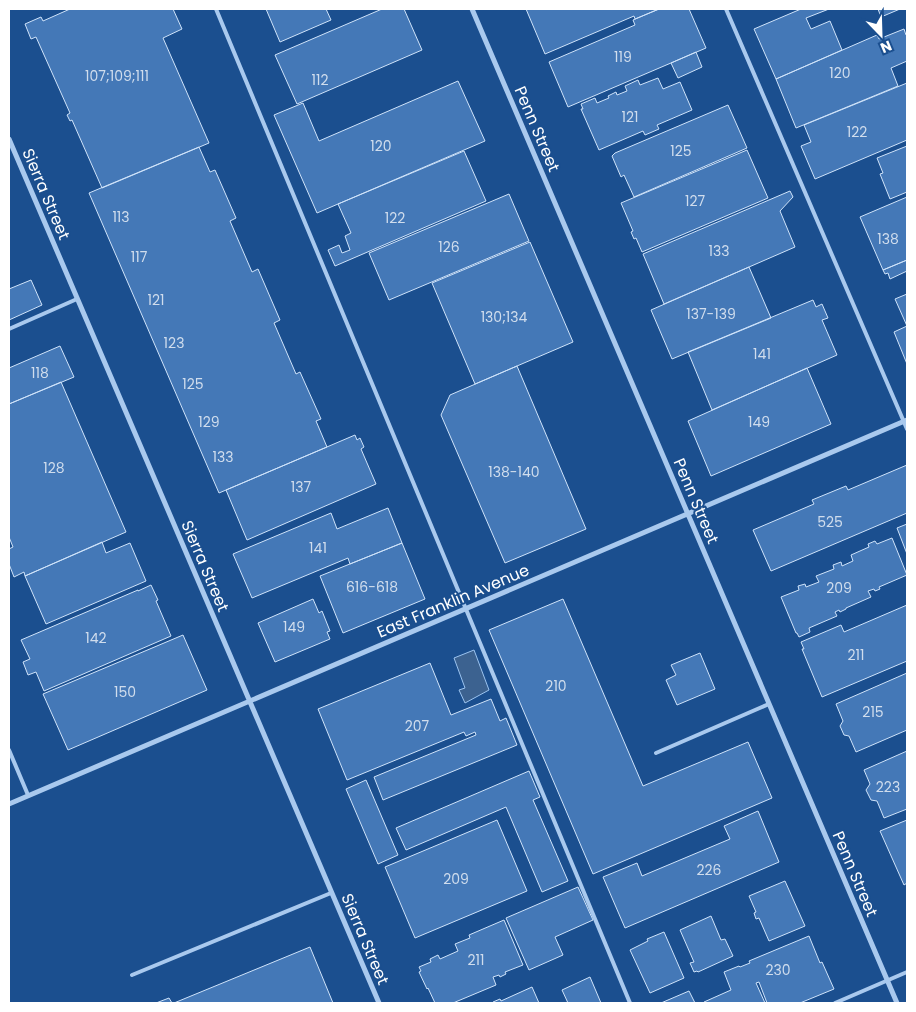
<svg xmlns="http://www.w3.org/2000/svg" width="916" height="1012" viewBox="0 0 916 1012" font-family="Poppins,sans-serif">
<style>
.water{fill:#3c6290;stroke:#9cc4f0}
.building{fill:#4478b7;stroke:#cfe3fa}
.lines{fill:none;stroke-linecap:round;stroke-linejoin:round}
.lane{stroke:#a9c9ee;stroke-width:4}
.street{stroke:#a9c9ee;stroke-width:5}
.labels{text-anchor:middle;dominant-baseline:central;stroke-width:4;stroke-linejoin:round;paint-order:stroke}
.number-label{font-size:14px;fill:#d0dded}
.street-label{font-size:16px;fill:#fff;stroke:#1b4f8f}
</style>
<rect width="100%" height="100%" fill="#1b4f8f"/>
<path class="water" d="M474,650L489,690L465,703L459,690L465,688L454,658Z"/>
<path class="building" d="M70,9H173L182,29L163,38L209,143L102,188L72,120L70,121L67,115L70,113L36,37L31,39L25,24L41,17L43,21Z
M266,9H326L331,20L280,42Z
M382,9H404L422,50L297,104L275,55Z
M526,9H659L635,19L634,16L545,54Z
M659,9H689L706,48L568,107L549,62L635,25L633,20Z
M801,9H829L806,18L811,29L830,21L842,50L776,79L754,29Z
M878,9H900L881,17Z
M904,29L906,35L907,34V62V61L891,68L898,86L796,128L776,79L877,35L879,39Z
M696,52L702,67L678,78L671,63Z
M658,78L663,89L680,82L692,110L657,125L659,129L645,135L643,131L599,150L581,109H583L581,104L595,98L597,103L609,98L608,96L616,92L617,95L627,91L625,86L638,80L640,85Z
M458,81L485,141L317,213L274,115L303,103L319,141Z
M907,83V140L815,179L801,146L811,142L804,125Z
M728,105L747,148L634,197L624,175L621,177L612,156L615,153Z
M907,146V192L890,199L880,174L883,173L877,158Z
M199,147L210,172L215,170L236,218L230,221L252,272L258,269L280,320L274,323L296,374L300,372L321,419L316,421L327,447L219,493L89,193Z
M747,150L768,198L642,252L636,238L634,239L631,232L633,231L621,203Z
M464,151L486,201L335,266L328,250L339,245L342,253L350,250L345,236L351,233L338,204Z
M790,191L793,197L780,211L795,247L664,304L643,254Z
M509,194L529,241L389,300L369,253Z
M907,197V260L883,270L860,217Z
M530,242L573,342L475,384L432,283Z
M907,260V271L890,279L888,273L885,274L883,270Z
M749,267L771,318L672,359L651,310Z
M31,280L42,305L9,320V289Z
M907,294V326L895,299Z
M813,300L816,307L822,304L828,318L822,320L837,355L712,410L688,352Z
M907,326V364L894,332Z
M60,346L74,377L9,404V368Z
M517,366L586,529L505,563L441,415L450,395Z
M807,368L831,424L711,476L688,421Z
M61,382L126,532L25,576L24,572L14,577L9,564V549L13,547L9,537V404Z
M355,435L357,440L360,438L364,447L361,449L376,484L247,540L226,490Z
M907,465V513L771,571L753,530L814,504L812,500L846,486L848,490Z
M388,508L402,543L350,564L348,558L252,598L233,554L331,513L337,529Z
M907,524V554L897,528Z
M892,538L907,575L879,587L880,589L875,591L874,589L868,591L871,597L846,608V609L840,612L839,610L835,612L837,616L809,628L810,632L799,637L797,633H796L781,597L799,590L798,586L805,584L806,587L819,582L816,576L834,569L833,565L841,562L842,566L853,561L851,555L869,547L868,544L875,541L877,544Z
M102,542L106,553L130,543L146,581L46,624L25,576Z
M402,543L425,599L343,633L320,576Z
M151,585L158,600L156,601L171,636L44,691L36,672L28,675L23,662L30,659L21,640L138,590V591Z
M313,599L319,613L322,611L330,631L327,632L330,639L275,662L258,623Z
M563,599L643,786L748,742L772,798L593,874L489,630Z
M907,605V661L822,697L802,649H804L801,642L841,625L844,632Z
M183,635L207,690L68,750L43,694Z
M700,653L715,689L677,705L666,680L676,675L671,665Z
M430,663L451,715L491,699L500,721L506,718L517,745L383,800L374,777L476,735L475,732L466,736L464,732L347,780L318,709Z
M907,673V730L856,752L849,736L844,735L840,726L843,721L836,704Z
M907,751V809L884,818L877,801L871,800L866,790L870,784L864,770Z
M529,771L540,797L533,800L568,881L542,892L506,807L406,850L396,828Z
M366,780L398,855L378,864L346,789Z
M758,811L779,862L625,928L603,877L637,863L642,876L730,839L724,826Z
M497,820L527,891L415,938L385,867Z
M907,820V883L904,885L880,831Z
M785,881L805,926L769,941L759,918L756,919L754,913L756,912L749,896Z
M578,887L593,920L555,937L563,955L529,970L506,918Z
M711,916L721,940L725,939L733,956L698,972L697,971L694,972L690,963L694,962L680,930Z
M504,920L523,965L505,972L506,974L500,977L499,975L493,977L496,985L453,1003H435L428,988L427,989L419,972L421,971L419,967L431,962L430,959L438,955L440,959L458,951L455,944L470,938L469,935Z
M664,932L684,978L650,993L630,950L648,941L647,939Z
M809,936L820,963L822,962L834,989L800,1003H767L759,982L756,983L765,1003H705L704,1002L731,990L724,972L739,966L740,967L750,963L749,961Z
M310,947L333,1003H174Z
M590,977L601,1003H568L562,990Z
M532,987L539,1003H493V1002L500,999L501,1001Z
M689,991L695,1003H661Z
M169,998L172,1003H156Z"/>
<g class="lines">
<path class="lane" d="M216,9L630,1003
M726,9L907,429
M9,329L77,299
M9,750L28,795
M656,753L769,704
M132,975L331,893
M835,1003L907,972"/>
<path class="street" d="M472,9L897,1003
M9,139L379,1003
M9,804L907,420"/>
</g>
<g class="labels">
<g class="number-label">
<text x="623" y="57">119</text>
<text x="840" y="73">120</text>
<text x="117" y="76">107;109;111</text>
<text x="320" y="80">112</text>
<text x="630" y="117">121</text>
<text x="857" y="132">122</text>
<text x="381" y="146">120</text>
<text x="681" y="151">125</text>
<text x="695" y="201">127</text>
<text x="121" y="217">113</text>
<text x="395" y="218">122</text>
<text x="888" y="239">138</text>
<text x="449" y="247">126</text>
<text x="719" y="251">133</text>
<text x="139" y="257">117</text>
<text x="156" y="300">121</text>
<text x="711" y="314">137-139</text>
<text x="504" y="317">130;134</text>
<text x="174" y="343">123</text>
<text x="762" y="354">141</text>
<text x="40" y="373">118</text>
<text x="193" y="384">125</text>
<text x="209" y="422">129</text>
<text x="759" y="422">149</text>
<text x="223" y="457">133</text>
<text x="54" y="468">128</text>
<text x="514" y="472">138-140</text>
<text x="301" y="487">137</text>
<text x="830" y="522">525</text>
<text x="318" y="548">141</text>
<text x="372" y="587">616-618</text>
<text x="839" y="588">209</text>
<text x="294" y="627">149</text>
<text x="96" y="638">142</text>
<text x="856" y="655">211</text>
<text x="556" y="686">210</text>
<text x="125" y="692">150</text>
<text x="873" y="712">215</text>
<text x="417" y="726">207</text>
<text x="888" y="787">223</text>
<text x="709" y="870">226</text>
<text x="456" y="879">209</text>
<text x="476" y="960">211</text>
<text x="778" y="970">230</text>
</g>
<g class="street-label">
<text transform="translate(537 129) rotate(67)">Penn Street</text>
<text transform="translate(46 194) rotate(67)">Sierra Street</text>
<text transform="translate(696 501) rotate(67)">Penn Street</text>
<text transform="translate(205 566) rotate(67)">Sierra Street</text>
<text transform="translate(453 601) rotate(-23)">East Franklin Avenue</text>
<text transform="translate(855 874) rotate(67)">Penn Street</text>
<text transform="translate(365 939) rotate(67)">Sierra Street</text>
</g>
</g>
<rect width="916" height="1012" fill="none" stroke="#ffffff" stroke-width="20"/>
<g transform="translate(881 35) rotate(157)" stroke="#1b4f8f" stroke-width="4" paint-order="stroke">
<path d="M0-4L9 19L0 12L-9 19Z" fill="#ffffff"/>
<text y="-8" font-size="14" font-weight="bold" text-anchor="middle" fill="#ffffff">N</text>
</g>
</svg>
